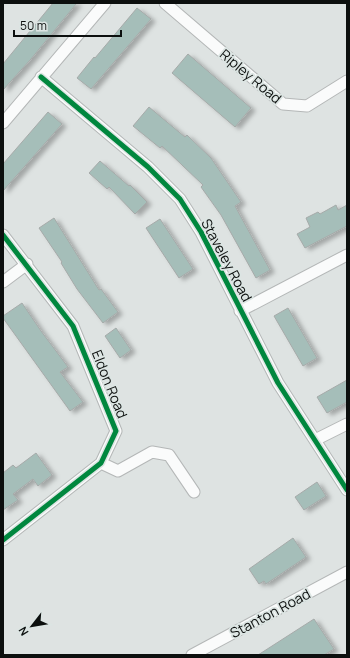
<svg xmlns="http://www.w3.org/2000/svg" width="350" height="658" viewBox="0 0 350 658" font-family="Manrope,sans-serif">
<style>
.building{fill:#a5beb9;stroke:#a6aaa9;filter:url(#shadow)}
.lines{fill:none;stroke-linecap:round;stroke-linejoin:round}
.street-casing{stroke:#b4b7b7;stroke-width:13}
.street{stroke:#fafbfb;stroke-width:11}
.cycleway-casing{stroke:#dce5e3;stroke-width:8}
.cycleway{stroke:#00873e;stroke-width:5}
.labels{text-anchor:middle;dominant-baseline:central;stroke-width:3.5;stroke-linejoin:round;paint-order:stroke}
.street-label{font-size:14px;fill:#0c0f0e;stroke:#dce5e3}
</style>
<defs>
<filter id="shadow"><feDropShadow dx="4.5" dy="2.5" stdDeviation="2" flood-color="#0004"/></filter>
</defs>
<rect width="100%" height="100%" fill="#dee3e2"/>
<path class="building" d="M53,3H77L31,59L3,90V64Z
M137,8L151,19L91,89L77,78L94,57L95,58Z
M188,54L251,108L235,127L172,73Z
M149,107L185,137L187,135L211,158L241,202L235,206L270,270L256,278L221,215L201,187L203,185L162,146L160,148L133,126Z
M48,112L62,124L3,191V164Z
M100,161L129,186L130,185L147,202L135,214L109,187L107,189L89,173Z
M336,205L338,210L347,205V226L305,248L297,234L310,227L306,218L318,212L320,214Z
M54,218L99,290L101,289L118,312L103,323L77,289L61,263L62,262L39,228Z
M160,219L193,269L179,278L146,228Z
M22,303L41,331L68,367L60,372L83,402L70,411L3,318V316Z
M288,308L317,358L303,366L274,316Z
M116,328L131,350L120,358L105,336Z
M347,380V402L327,413L317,397Z
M36,453L52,475L38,486L33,479L13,494L18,500L3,510V473L13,465L16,468Z
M317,482L326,496L304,510L295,497Z
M293,538L306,557L266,584L264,581L259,584L249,569Z
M314,619L334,649L324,655H258Z"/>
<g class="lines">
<defs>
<path id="street" d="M165,3L283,104L307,106L347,81
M41,77L148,167L180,199L201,232L278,383L347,490
M3,123L105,3
M3,235L73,326L116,431L101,463L3,540
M3,282L27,264
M240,311L347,255
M315,440L347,424
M101,463L118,471L152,452L169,455L194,492
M192,655L347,572"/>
</defs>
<use href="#street" class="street-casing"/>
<use href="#street" class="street"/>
<defs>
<path id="cycleway" d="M41,77L148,167L180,199L201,232L278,383L347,490
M3,235L73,326L116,431L101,463L3,540"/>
</defs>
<use href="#cycleway" class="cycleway-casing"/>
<use href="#cycleway" class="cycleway"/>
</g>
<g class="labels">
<g class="street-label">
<text transform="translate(251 76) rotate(40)">Ripley Road</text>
<text transform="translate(227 260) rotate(62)">Staveley Road</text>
<text transform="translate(110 384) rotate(68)">Eldon Road</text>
<text transform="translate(270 613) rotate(-28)">Stanton Road</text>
</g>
</g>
<rect width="350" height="658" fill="none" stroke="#0c0f0e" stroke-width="8"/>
<g transform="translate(32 626) rotate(239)" stroke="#dce5e3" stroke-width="3" paint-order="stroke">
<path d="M0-3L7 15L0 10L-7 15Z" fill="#0c0f0e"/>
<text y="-6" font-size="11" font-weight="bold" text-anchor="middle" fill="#0c0f0e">N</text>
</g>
<path d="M14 30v6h107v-6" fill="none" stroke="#0c0f0e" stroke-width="2"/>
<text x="20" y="30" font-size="12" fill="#0c0f0e" stroke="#dce5e3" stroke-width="3" paint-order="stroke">50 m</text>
</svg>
